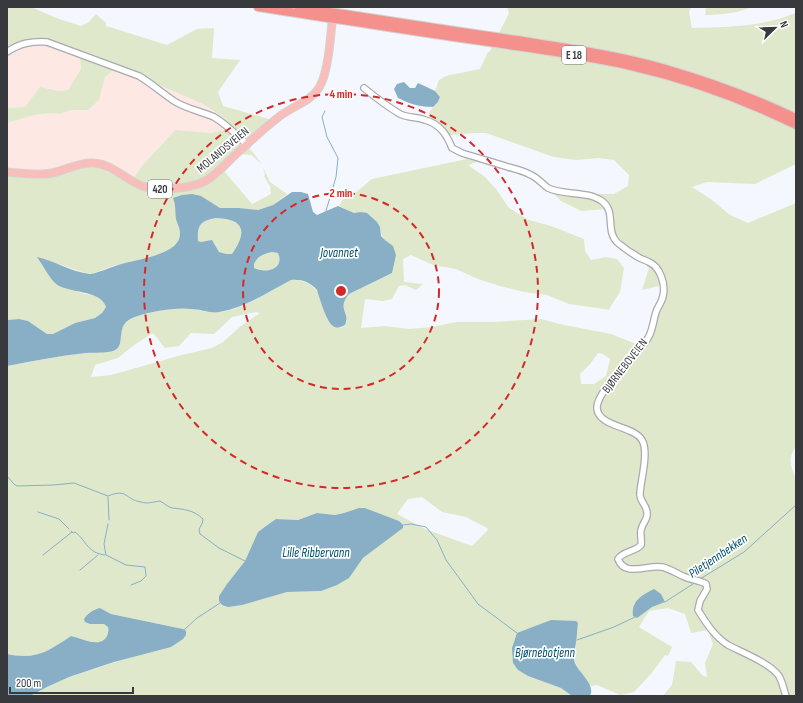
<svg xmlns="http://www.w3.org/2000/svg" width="803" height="703" viewBox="0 0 803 703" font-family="'Sofia Sans Condensed',sans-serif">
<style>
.industrial{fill:#fde8e4}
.green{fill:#dfe8ca;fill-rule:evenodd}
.water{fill:#88afc5;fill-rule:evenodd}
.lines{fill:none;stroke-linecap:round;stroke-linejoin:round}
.stream{stroke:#88afc5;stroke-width:1}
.minor-casing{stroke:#a7aab2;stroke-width:8}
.major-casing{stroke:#d3d3d4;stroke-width:9}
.highway-casing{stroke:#d3d3d4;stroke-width:10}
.minor{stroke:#fff;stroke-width:5.5}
.major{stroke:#f9bdba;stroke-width:7}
.highway{stroke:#f5918c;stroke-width:8}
.highway-bridge-casing{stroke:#d3d3d4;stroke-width:10;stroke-linecap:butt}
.highway-bridge{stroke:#f5918c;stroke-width:8}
.ring{fill:none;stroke:#d62828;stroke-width:2;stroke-dasharray:7 5}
.labels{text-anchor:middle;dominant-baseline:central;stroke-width:3.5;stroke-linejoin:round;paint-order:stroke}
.shield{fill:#fff;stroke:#747477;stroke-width:1}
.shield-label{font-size:11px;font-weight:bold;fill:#38393d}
.street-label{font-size:12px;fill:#38393d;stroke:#fff}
.water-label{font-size:13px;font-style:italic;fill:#004f6d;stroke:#fff}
.centre{fill:#d62828;stroke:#fff;stroke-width:2}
.ring-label{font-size:12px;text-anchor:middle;font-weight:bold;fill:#d62828;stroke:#fff;stroke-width:3.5;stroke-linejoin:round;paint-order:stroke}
</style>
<rect width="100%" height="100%" fill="#f4f7fe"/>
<path class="industrial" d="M34,43L80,57L81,69L68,90L59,91L40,87L25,107L7,108V51Z
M114,69L138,73L159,85L203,104L223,117L231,128L211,133L175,130L142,166L132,180L7,171V123L34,115L51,113L60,114L71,110H88L99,100L105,76Z"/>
<path class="green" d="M7,7H31L59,19L81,26L89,22L96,14L106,23V26L167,45L197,29L214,28L212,58L240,60L218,92L223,106L269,119L247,145L262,164L251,155L240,154L225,172L252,204L271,194L270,186L264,176L265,175L263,167L270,182L287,194L273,205L258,210L239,208H220L201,197L173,198L176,205V217L181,235L177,243L168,250L154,256L113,266L92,274L82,272L38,257C44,268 63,284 75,290C86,297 101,292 106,307L102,313L95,318L75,323L53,334H47L28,321L19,319L7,320V171L43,175L74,167L96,166L118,176L132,180L142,166L175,130L211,133L231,128L223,117L203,104L159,85L138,73L114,69L105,77L99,100L88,110H71L60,114L51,113L34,115L7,123V108L25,107L40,87L59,91L68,90L81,69L80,57L34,43L7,51Z
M507,7H691L689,12L692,28C727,27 763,27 795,13L796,7V164L755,184L707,182L692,187L712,200L730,215L748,223L796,203V446C787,460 791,465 796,480V696H663L672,685L676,661L691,662L702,675L707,677L705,663L713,644L708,630L691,633L685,614L668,608L649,611L639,627L672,647L668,656L665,655L651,674L634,692L620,695L597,685L590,686C586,678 579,672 576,664C572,655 576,634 578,623L551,620L538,626L518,670L528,676L561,688L572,696H30L47,687L69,677L128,658L184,630L183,629L111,614L100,608L90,624H104L108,627C109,631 108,633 107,636C100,649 81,638 71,636C48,652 36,660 7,654V366L44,359L87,352L111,351L120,344C121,338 120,330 123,326C131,312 177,307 192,308C201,309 211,314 219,312C245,309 268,292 291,280C318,278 328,308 340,328L345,326L347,321C345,308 339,307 349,294L392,273L393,246C385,240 381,238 380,227L361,212L354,213L339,206L342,200L354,194L372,179L467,159L491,164L477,162L468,165L485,177L496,189L509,208L529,220L551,226L584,239L585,251L591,260L606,257L617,259L624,268L620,292L609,309L611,310L569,304L547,295L524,292L500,286L478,279L456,269L433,265L411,255L403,259L404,282L423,284L416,290L405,285L399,286L392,299L383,301L365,299L361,328L385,326L409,329L432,327L456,322H494L541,319L564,325L611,334L641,346L650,333L664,289L659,286L642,290L649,268L617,236L606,209L581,211L561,201L553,193L614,194L628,186L629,175L614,160L599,158L576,160L554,157L486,133H474L450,135L430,123L429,112L438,102L440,97L435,91L439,80L446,76L480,69L488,52L490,51L509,13ZM256,312L260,313L241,326L223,342L212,348L182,355L111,375L91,377L95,365L118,358L134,345L153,333L165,348L179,346L191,333L214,334L232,317ZM598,353L603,354L610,359L606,376L594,384H581L580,374L590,364ZM422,497L442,512L466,517L487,528L488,530L472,546L425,529L397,514L408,499ZM365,508L399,521L403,528L363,558L357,567L321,591L287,592L265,597L222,605L219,601V596L227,584L245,561L258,532L266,526L276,519L298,520L317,513L335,515Z
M706,7H752C737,13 721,15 705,15Z
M216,218C244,219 248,231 232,254H226L219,252L213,242H201L198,241C197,224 201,221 216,218Z
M272,252L278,253C285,269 266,274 254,268V264C258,256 263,254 272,252Z"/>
<path class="water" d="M404,82L410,88H415L418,83L435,91L440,97L438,102L433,107C420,107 410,104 398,98L394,89L397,84Z
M292,192H301L308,194L313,212L317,215L338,206L354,213L361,212L367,213L377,222L380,227L381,236L385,240L393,246L396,255L392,273L349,294C336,310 351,312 345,325C341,327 337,329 333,326C326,321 320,299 317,290C310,282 301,279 291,280C268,292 245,308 219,312C211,314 201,309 192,309C176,307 151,311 135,317C113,324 127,344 115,350C107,354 94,352 85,353C59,356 33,361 7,366V320L19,319L28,321L47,334H53L75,323L95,318L102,313L106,307C101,289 67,294 55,283C48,276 43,265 37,257C55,261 71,272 90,274C96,274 116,265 125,263C139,259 181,254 180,233C180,228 177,223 176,219C175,211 176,206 173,198L182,195L192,194L201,196L220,208H239L258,210L273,205ZM216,218C244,219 248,231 232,254H226L219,252L212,240L201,242L198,241C197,224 201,221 216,218ZM272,252L278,253C285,269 266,274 254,268V264C258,256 263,254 272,252Z
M359,508H365L399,521L403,525V528L363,558L349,578L337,585L321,591L287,592L242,605L228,607L222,605L219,601V596L227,584L245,561L258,532L266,526L276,519L298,520L317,513L335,515L344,513Z
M654,589L661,594L665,602L652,607L637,618L633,616C631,601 642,595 654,589Z
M100,608L111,614L183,629L186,631V635L183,639L171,647L114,662L69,677L47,687L30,696H7V654C36,660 47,652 71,636C81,638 100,649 107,636C108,633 109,631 108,627L104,624H90L85,622L84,619C88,613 93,610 100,608Z
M551,620L576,621L578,623C577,630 577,636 576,642C575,650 572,655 575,663C579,673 596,685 590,696H572L561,688L528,676L518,670L513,663L512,648L517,633Z"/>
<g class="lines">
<path class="stream" d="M325,111L322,117L327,137L338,158L336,177L326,211
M7,476L14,484L17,486L53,485L74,483L108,496C128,488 124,499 141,502C148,504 153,502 160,501C164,503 168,507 172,508C183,509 194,510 203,519C203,524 200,526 199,530L200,534L219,548L245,561
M108,497L109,520
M38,512L59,519L69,529
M108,524L104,544L106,555L126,565L145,567L146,576L141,581L131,585
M403,525L411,524L426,527L437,540L446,560L478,604L517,633
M71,531L73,533L75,532C87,541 87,553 105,555
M43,555L72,532
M80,570L98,555
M700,579L744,552L796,505
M665,602L696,582
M184,630L197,618L220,603
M577,640L614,627L635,617"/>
<defs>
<path id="minor" d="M7,52C20,43 32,41 47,42L139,76C151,83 162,93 174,101C186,109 201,111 214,117C226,124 237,135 247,145
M364,88C375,97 388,107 400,114C408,118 417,117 425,120C440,124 447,135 452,148L462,153C478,158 493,162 508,167C516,169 524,171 531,175C538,178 542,184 548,188C564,196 588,190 603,202C616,212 605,232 618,243C624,248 631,253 638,257C641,259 645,260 649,262C660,267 666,284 663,296C662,302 658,306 656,312C653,321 653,330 648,338C638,355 596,391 597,408C598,427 634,426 642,440C649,452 641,479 640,493C639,501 647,505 647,513C648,519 642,524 641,530C640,534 642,540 641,545C635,552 623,551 618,559C625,578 648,564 662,567C671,569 677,574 685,577C692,580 699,580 706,584L707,589L700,601L698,610C706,623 715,637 728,645C741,652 770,663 779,676C782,681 784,690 786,696"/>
<path id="major" d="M7,172C22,173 38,176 52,173C66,170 79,162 93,163C118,164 132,190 159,189C175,189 193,188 207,180C216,174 224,166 232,158C247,144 263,129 280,116C293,106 312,101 320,86C329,70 331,31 333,11L335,7"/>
<path id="highway" d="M258,7L328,18
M299,7L329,12
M344,14C402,23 460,32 517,40C567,48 617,55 666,69C711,82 754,98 796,118
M343,20C394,28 445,36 496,43C541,50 586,56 631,66C688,79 743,99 796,125"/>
</defs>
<use href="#minor" class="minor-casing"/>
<use href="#major" class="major-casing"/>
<use href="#highway" class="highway-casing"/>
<use href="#minor" class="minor"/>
<use href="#major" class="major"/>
<use href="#highway" class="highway"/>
<defs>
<path id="highway-bridge" d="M329,12L344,14
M328,18L343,20"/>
</defs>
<use href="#highway-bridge" class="highway-bridge-casing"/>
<use href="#highway-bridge" class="highway-bridge"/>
</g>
<g class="ring">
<circle cx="341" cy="291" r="98"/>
<circle cx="341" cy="291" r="197"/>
</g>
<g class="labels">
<g class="shield">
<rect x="562" y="46" width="24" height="18" rx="3"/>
<rect x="148" y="180" width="24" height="18" rx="3"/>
</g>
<g class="shield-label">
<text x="574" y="55">E 18</text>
<text x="160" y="189">420</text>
</g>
<g class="street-label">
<text transform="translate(223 150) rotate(-40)">MOLANDSVEIEN</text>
<text transform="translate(625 366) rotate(-52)">BJØRNEBOVEIEN</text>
</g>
<g class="water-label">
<text x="339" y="253">Jovannet</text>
<text x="316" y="553">Lille Ribbervann</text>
<text transform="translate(718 556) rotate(-34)">Piletjennbekken</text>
<text x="545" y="653">Bjørnebotjenn</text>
</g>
</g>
<circle cx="341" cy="291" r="6" class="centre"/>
<g class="ring-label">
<text x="341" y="98">4 min</text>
<text x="341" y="197">2 min</text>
</g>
<rect width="803" height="703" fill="none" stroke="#38393d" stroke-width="16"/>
<g transform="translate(775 28) rotate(67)" stroke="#ffffff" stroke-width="3" paint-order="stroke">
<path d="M0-3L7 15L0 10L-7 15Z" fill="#38393d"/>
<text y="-6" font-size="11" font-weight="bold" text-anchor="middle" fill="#38393d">N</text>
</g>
<path d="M10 687v6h123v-6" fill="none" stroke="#38393d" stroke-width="2"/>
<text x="16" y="687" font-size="12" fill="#38393d" stroke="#ffffff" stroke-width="3" paint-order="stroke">200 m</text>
</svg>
